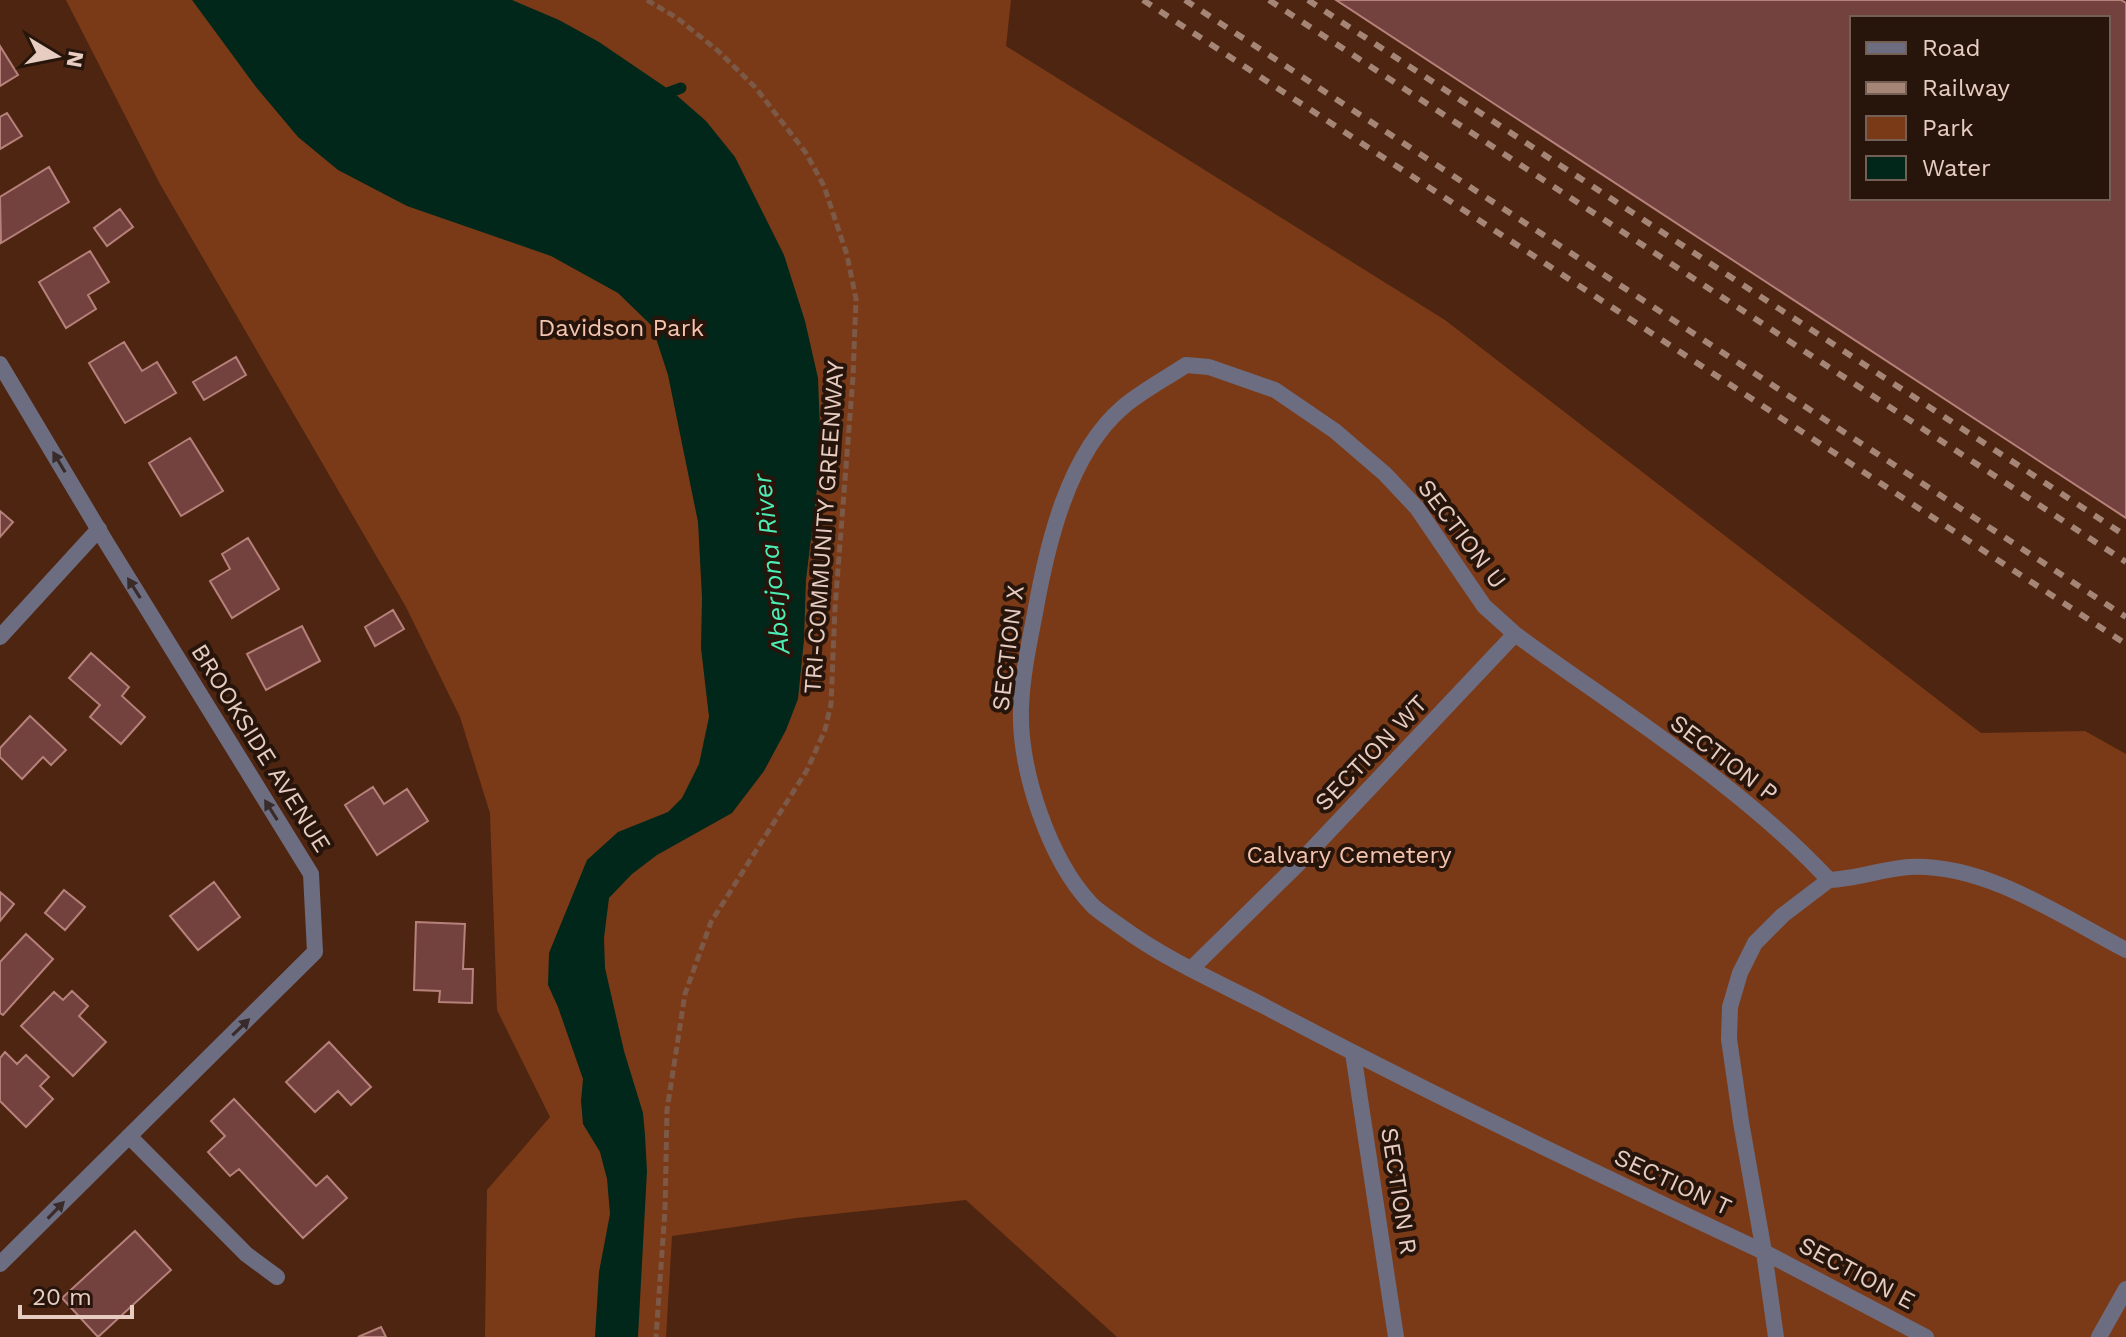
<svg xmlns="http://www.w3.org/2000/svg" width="2126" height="1337" viewBox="0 0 2126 1337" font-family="'Work Sans',sans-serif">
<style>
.green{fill:#7b3a17}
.water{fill:#00271a}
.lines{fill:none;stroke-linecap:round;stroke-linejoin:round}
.stream{stroke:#00271a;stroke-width:11}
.building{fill:#73423e;stroke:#b7817b;stroke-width:2;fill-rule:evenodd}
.path{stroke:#7c5846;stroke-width:5;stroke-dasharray:8 4;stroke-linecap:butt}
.lane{stroke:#6d6d81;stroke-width:16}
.street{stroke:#6d6d81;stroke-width:16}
.rail{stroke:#a58576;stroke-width:6;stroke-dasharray:10 10;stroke-linecap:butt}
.oneway{fill:#382b29}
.labels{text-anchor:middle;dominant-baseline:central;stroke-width:8;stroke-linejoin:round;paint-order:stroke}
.park-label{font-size:24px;fill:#f5c5af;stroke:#27150c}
.street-label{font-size:24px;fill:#e7cdc1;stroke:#27150c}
.water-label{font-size:26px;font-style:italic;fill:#4ceeb6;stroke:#27150c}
</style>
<rect width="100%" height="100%" fill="#4e2511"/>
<path class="green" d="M66,0H1011L1006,46L1445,320L1981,733L2085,731L2126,754V1337H1117L966,1200L796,1218L672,1236L666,1337H485L487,1190L550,1117L497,1010L490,813L460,717L406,607L160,184Z"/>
<path class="water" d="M192,0H512L559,20L599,42L674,93L706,121L735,157L784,255L805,321L818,378L821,456L806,580L804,640L798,699L786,730L764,771L732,813L657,855L632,874L609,898L604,938L605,968L624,1051L643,1113L645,1135L647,1171L638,1337H595L599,1272L610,1214L607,1179L600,1152L583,1124L581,1101L583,1079L558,1007L548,985L549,953L587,860L618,832L668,812L682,798L699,764L709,717L701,648L702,597L698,522L668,375L652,326L618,293L551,256L407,206L338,170L298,137L256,87Z"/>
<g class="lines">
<path class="stream" d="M659,96L681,88"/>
</g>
<path class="building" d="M1336,0H2121L2126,3V518ZM1852,18H2108V198H1852Z
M0,46L18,75L0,86Z
M7,113L22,136L0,149V117Z
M49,167L69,202L1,243L0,197Z
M120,209L133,227L107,246L94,228Z
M90,251L109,282L88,295L96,309L66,328L39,282Z
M124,342L142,371L157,362L176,393L125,423L89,363Z
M236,357L246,375L204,400L193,382Z
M190,438L223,491L181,516L149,463Z
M0,511L13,522L0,537Z
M248,538L279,589L232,618L210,581L230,569L222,554Z
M393,610L404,629L375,646L365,627Z
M302,626L320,661L266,690L247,654Z
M91,653L129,687L122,696L145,717L121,744L90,717L100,705L69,678Z
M30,716L66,750L51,765L43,757L22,779L0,757V748Z
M373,787L384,804L407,789L428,821L377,855L345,805Z
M214,882L240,917L198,950L170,916Z
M64,890L85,907L65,930L45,913Z
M0,892L14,904L0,921Z
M416,922L465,924L463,969H473L472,1003L439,1002L440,991L414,990Z
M26,934L53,959L3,1015L0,1013V962Z
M72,991L88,1006L79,1016L106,1042L73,1076L21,1026L54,992L63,1000Z
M329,1042L371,1087L351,1105L338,1091L315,1112L286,1082Z
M5,1052L17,1064L26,1055L49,1077L40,1086L53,1099L26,1127L0,1101V1058Z
M234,1099L316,1186L327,1176L347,1198L303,1238L239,1169L230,1176L208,1152L225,1136L211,1121Z
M135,1231L171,1270L98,1337L62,1298Z
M381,1327L386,1337H358Z"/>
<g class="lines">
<path class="path" d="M647,0L677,18L717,50L755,87L806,153L824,186L847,255L856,299L853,377L835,608L831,704L825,730L807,770L711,922L685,994L667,1110L665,1210L656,1337"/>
<path class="lane" d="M1186,365L1209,367L1275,390L1335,431L1385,474L1417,508L1484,606L1515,634C1619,710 1742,786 1829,880L1783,915L1755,943L1740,973L1730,1007L1729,1039L1741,1122L1764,1252C1596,1173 1428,1093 1264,1006C1215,981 1163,958 1120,926C1111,919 1100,913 1092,905C1049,860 1019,770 1021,708C1022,676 1029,644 1035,613C1047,545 1068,454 1123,407C1142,391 1165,379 1186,365Z
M1829,880C1856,879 1882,869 1909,867C1985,863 2061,916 2126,950
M1192,968L1300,862L1515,634
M1353,1053L1396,1337
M1764,1252L1926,1337
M1764,1252L1776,1337
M2099,1337L2126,1289"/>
<path class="street" d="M0,364L106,542L311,874L315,952L0,1264
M0,637L99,529
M129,1136L246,1254L277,1277"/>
<path class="rail" d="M1143,0L2126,644
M1185,0L2126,617
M1269,0L2126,562
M1308,0L2126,536"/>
</g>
<defs><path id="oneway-solid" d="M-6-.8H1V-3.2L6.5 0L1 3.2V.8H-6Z" transform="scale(2)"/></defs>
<g class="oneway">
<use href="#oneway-solid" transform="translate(59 462) rotate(-121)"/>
<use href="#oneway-solid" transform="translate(134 588) rotate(-122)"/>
<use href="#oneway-solid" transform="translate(271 810) rotate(-122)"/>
<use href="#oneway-solid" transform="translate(241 1027) rotate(-44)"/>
<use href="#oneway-solid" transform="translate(56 1210) rotate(-46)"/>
</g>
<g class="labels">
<g class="park-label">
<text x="621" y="328">Davidson Park</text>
<text x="1349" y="855">Calvary Cemetery</text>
</g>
<g class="street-label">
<text transform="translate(824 527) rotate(-86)">TRI-COMMUNITY GREENWAY</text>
<text transform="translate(1462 534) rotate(53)">SECTION U</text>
<text transform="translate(1008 648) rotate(-83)">SECTION X</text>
<text transform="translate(261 748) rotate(58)">BROOKSIDE AVENUE</text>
<text transform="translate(1371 753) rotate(-46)">SECTION WT</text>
<text transform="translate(1724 758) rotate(37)">SECTION P</text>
<text transform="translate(1673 1182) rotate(25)">SECTION T</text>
<text transform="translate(1399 1191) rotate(81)">SECTION R</text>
<text transform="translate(1857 1273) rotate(28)">SECTION E</text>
</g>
<g class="water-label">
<text transform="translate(771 564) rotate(-96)">Aberjona River</text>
</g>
</g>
<rect x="1850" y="16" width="260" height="184" fill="#27150c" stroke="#745f54" stroke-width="2"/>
<rect x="1866" y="42" width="40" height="12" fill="#6d6d81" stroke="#745f54" stroke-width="2"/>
<text x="1922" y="56" font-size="24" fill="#e7cdc1">Road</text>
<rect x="1866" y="82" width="40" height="12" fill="#a58576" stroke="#745f54" stroke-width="2"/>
<text x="1922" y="96" font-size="24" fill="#e7cdc1">Railway</text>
<rect x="1866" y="116" width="40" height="24" fill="#7b3a17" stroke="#745f54" stroke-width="2"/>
<text x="1922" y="136" font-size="24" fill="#e7cdc1">Park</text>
<rect x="1866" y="156" width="40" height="24" fill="#00271a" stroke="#745f54" stroke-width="2"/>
<text x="1922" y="176" font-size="24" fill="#e7cdc1">Water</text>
<g transform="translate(56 56) rotate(100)" stroke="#27150c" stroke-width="6" paint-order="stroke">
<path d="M0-6L14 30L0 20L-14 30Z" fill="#e7cdc1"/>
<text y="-12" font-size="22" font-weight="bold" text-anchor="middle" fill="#e7cdc1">N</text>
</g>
<path d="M20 1305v12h112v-12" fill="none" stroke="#e7cdc1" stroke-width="4"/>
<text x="32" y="1305" font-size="24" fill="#e7cdc1" stroke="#27150c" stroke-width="6" paint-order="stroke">20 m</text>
</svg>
